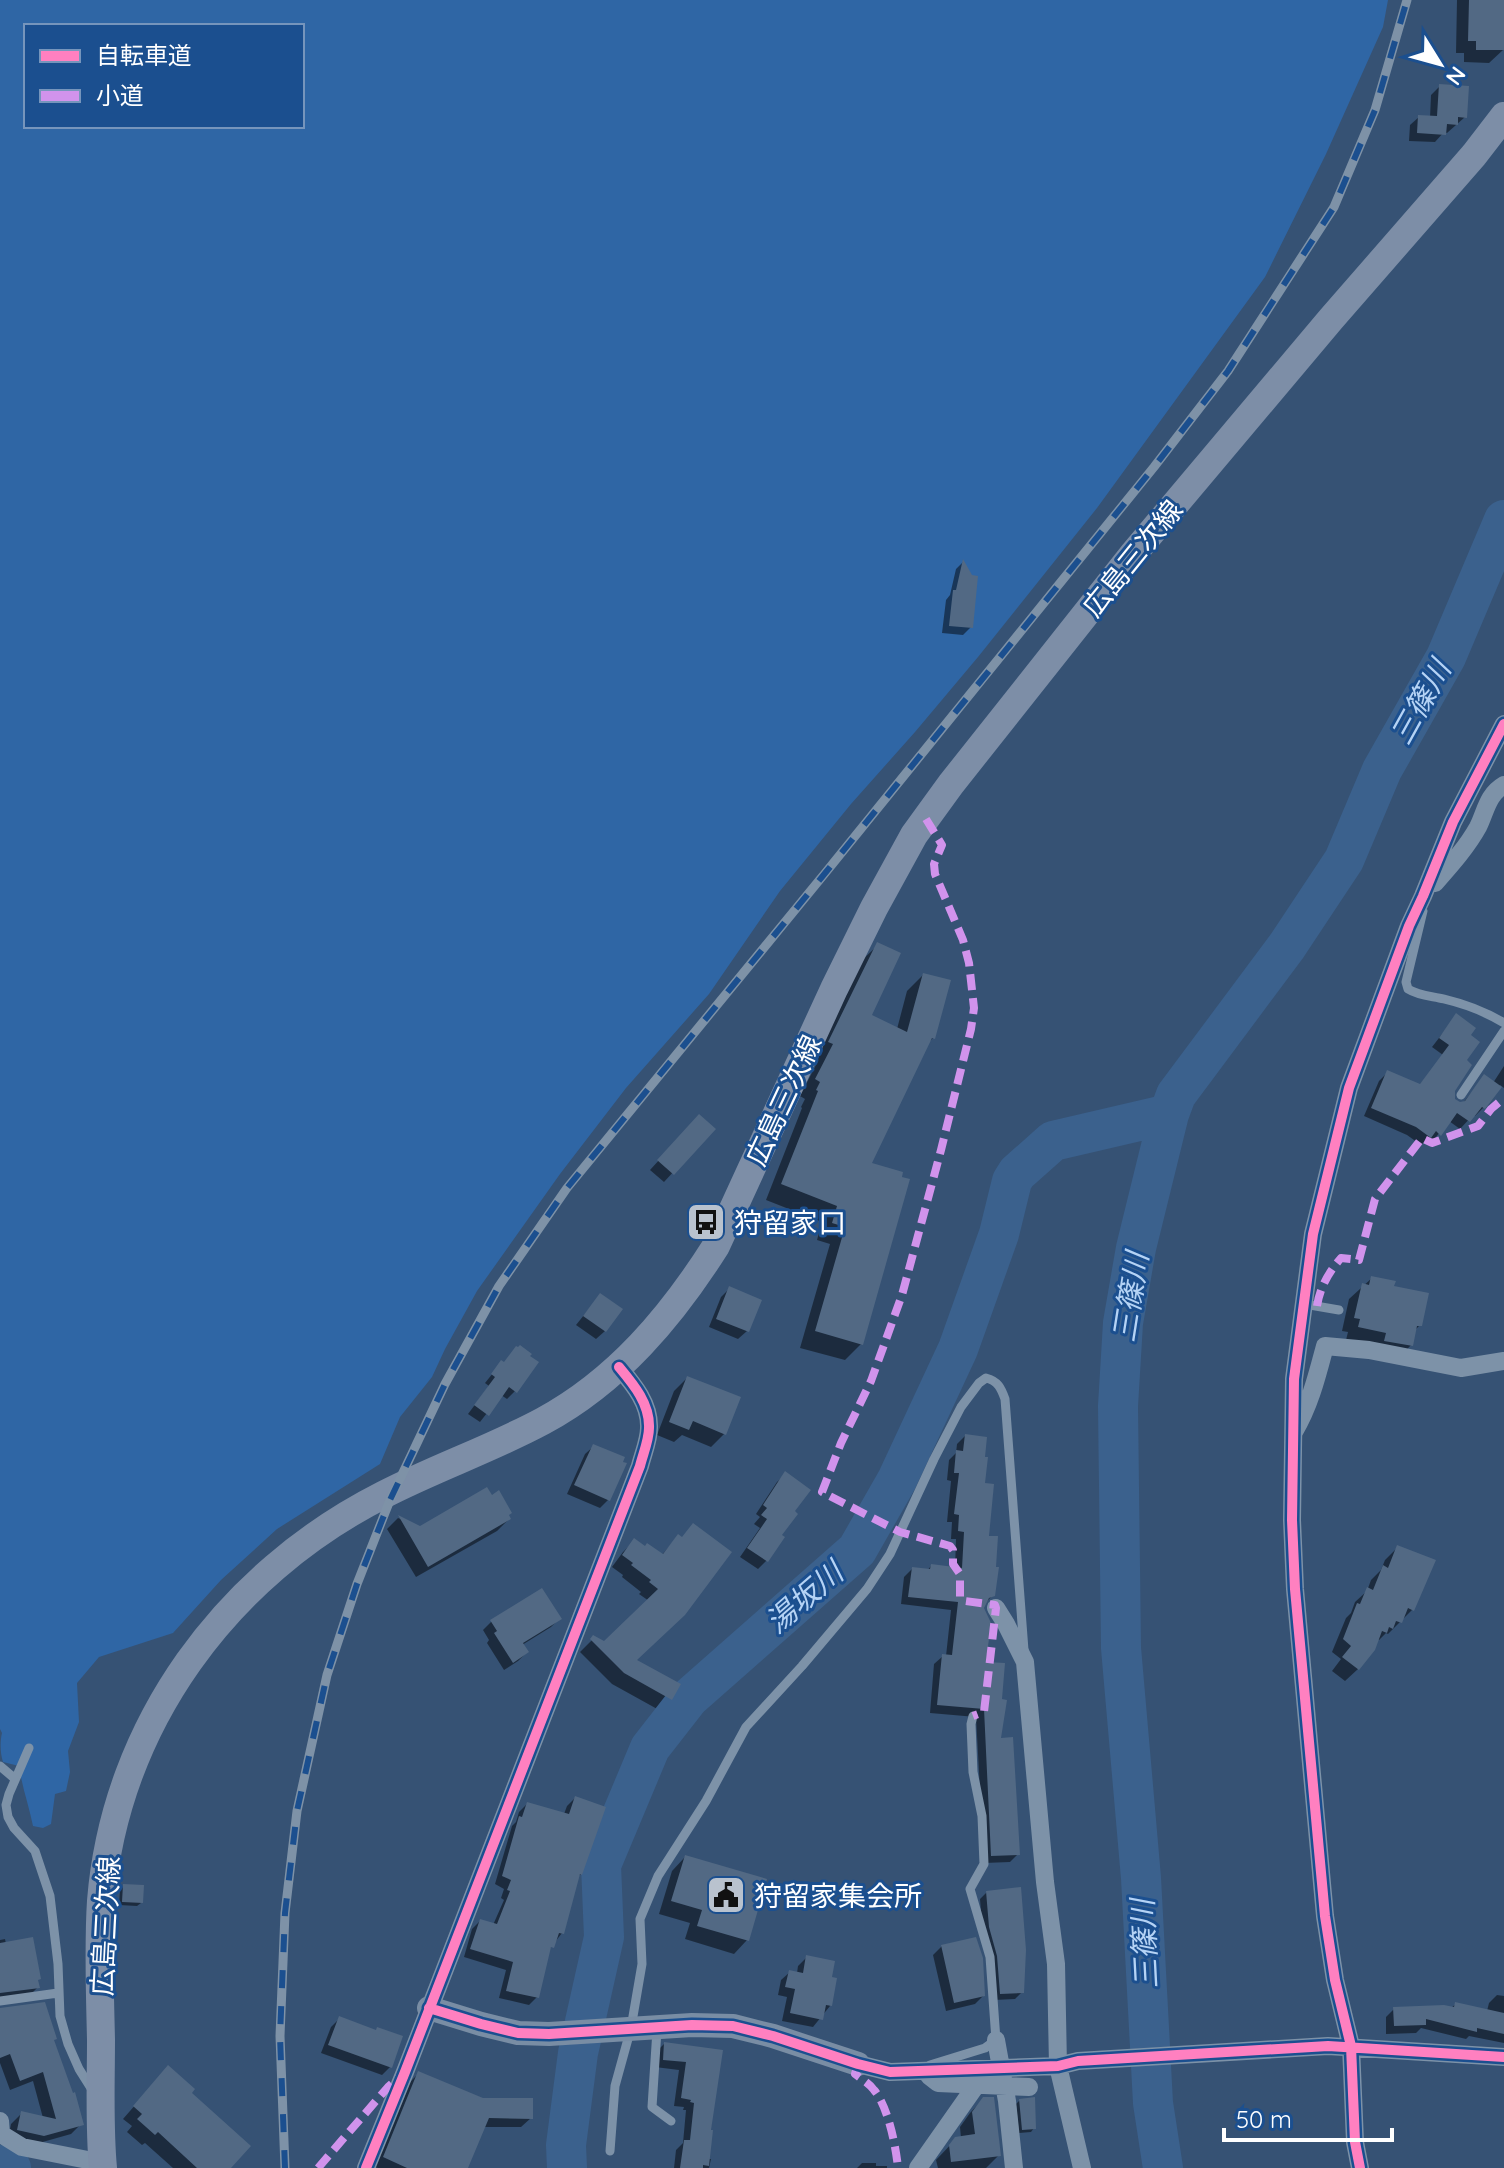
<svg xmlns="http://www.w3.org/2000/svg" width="1504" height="2168" viewBox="0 0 1504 2168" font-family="Quicksand,'Noto Sans JP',sans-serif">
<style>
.green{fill:#2f66a5;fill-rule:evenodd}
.shadow{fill:#0007}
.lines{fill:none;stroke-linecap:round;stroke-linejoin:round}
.river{stroke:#3b618d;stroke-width:40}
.building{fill:#526984}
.lane{stroke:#7d92a8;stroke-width:9}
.street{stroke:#7d92a8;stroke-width:18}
.secondary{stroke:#798da4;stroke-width:24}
.primary{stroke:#7d8ea7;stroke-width:28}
.rail-casing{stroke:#7e92a7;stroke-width:9}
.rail{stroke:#1b4f8f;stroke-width:6;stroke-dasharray:18;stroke-linecap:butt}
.quiet{stroke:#d193ec;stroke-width:8;stroke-dasharray:16 8;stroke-linecap:butt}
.cycleway-casing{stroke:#1b4f8f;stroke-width:15}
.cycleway{stroke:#ff80c0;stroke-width:10}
.labels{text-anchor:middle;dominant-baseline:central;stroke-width:6;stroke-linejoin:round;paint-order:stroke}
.street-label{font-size:28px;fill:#fff;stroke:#1b4f8f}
.poi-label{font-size:28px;fill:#fff;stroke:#1b4f8f;text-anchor:start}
.water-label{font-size:30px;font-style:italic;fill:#b5d3f5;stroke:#1b4f8f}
</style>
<rect width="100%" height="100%" fill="#365274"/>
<path class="green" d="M0,0H1388L1383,27L1326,154L1265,277L1097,508L978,657L915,732L851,804L780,891L709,994L626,1088L560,1174L477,1291L445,1349L432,1377L400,1417L380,1464L277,1529L221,1580L173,1633L99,1657L77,1683L79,1722L68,1751L70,1772L66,1791L55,1794L51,1824L43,1828L33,1826C29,1806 22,1787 19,1766L3,1762C0,1753 0,1741 2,1733L0,1729ZM26,26H302V126H26Z"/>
<path class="shadow" d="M1457,0H1504L1503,50L1489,63L1464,62V53H1456Z
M1440,86L1465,117L1447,133L1444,132L1435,142L1409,141L1410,125L1419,117L1430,118L1431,95Z
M963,562L971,627L963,635L942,633L946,600L950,595L956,569Z
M878,945L870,1016L897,1029L907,991L923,975L933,1038L927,1044L869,1164L861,1344L845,1360L800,1348L830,1244L817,1240L822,1222L766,1200L802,1108L801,1107L805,1099L800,1096L818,1061L813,1059L861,961Z
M1456,1016L1468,1035L1464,1061L1453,1090L1452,1098L1457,1104L1463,1103L1485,1076L1493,1083L1504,1066V1088L1500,1085L1483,1108L1475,1116L1473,1115L1460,1129L1449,1121L1431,1143L1427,1139L1421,1145L1407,1135L1364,1116L1379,1081L1387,1073L1419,1086L1443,1055L1432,1047Z
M691,1125L713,1129L664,1182L650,1170Z
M1372,1278L1392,1288L1420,1325L1414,1331L1411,1345L1398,1359L1346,1340L1348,1332L1342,1331L1349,1299Z
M730,1288L747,1331L738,1339L709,1327L721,1297Z
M600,1295L605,1331L596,1339L576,1325Z
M501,1363L515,1391L507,1399L501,1395L480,1422L468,1414L489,1386L485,1383Z
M687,1378L725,1433L711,1447L682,1435L674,1442L657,1435L674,1391Z
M965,1436L983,1485L993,1595L984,1604V1664L1018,1854L1010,1862L984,1863L976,1717L930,1713L934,1664L943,1656H946L951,1610L901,1604L904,1577L912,1569L927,1571L931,1566L955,1569L956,1539H951L952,1522H947L951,1481L947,1480L949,1460L956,1453L957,1444Z
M594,1446L608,1500L600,1508L567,1494L585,1454Z
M786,1474L779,1535L767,1560L758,1569L740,1557L760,1528L754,1524L760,1517L756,1514L777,1482Z
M507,1516L509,1519L497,1531L416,1577L387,1529L398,1518L421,1528Z
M678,1536L634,1660L670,1698L659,1710L612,1684L580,1652L594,1638L604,1644L649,1601L639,1594L641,1592L622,1577L623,1575L612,1567L623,1552L634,1541L661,1556Z
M1398,1547L1413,1609L1388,1634L1386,1633L1379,1640L1377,1639L1358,1669L1345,1681L1332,1671L1341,1659L1332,1652L1346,1618L1351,1613L1355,1602L1367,1591L1371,1580L1381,1570L1385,1560Z
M559,1619L551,1627L522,1645L527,1652L518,1661L504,1670L487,1643L489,1640L483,1630L491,1622Z
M575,1798L581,1874L577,1877L562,1933L548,1951L537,1997L529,2005L499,1998L506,1970L464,1957L472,1929L480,1921L493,1925L504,1900L501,1898L504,1889L495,1884L512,1826L516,1822L519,1812L527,1804L564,1814L567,1806Z
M685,1857L747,1940L734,1954L685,1939L690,1923L659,1914L672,1871Z
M124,1886L141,1903L137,1906L119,1905L120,1890Z
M987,1892L1022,1992L1015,1999L994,2000L983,1935L980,1899Z
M5,1939L6,1944L36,1982L38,1987L28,1997L0,2001V1940Z
M942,1946L983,1996L975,2004L946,2011L933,1955Z
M807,1957L830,2006L813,2027L782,2021L787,1997L778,1995L781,1980L790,1972L797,1973L798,1966Z
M1497,1995L1504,1996V2043L1469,2036L1466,2039L1421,2028L1416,2033L1386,2034V2017L1394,2009L1451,2008L1456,2004L1487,2011L1489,2003Z
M0,2010L52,2041L81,2124L71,2134L32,2145L8,2140L11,2124L21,2114L43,2118L33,2081L10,2090L0,2063Z
M340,2018L375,2032L391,2066L382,2075L321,2053L331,2027Z
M664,2044L720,2051L707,2159H711L709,2168H674L676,2150L683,2143L686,2110H683L684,2107L674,2106L679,2070L655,2067L656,2052Z
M419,2073L531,2118L521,2127H483L466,2168H378L375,2167L409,2083Z
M157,2080L190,2093L229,2168H173L145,2143L142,2145L127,2132L132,2126L123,2119Z
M983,2099L999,2155L986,2168H938L936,2160L956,2139L961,2138L960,2127L970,2113Z
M1020,2100L1034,2128L1031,2132L1019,2133L1016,2104Z
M862,2163H876V2166H887V2168H857Z"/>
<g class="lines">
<path class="river" d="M0,2165L11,2168
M567,2168L566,2145L578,2053L604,1937L601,1865L650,1748L689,1698L857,1550L897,1480L958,1349L999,1234L1012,1181L1017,1173L1053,1141L1169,1114
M1163,2168L1153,2103L1141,1878L1121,1648L1118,1406L1123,1323L1136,1248L1169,1114L1176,1095L1287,946L1344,860L1382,770L1446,657L1504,520"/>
</g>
<path class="building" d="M1469,0H1504V50H1476V41H1468Z
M1439,84L1469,86L1467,118L1458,117V125L1447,124L1446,135L1417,133L1418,115L1437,116Z
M963,559L972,575L978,576L973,628L949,626L953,590H956Z
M877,942L901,953L872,1015L907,1032L923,973L951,980L935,1039L932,1038L872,1163L903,1172L902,1177L910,1179L863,1345L815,1331L845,1227L832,1223L837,1206L781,1184L818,1091L816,1090L820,1082L815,1079L833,1044L828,1042Z
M1456,1013L1476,1028L1471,1035L1480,1042L1467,1060L1472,1065L1455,1091V1099L1460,1102L1465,1101L1484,1074L1502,1087L1485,1109L1482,1107L1470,1122L1457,1113L1441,1136L1436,1131L1431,1138L1416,1127L1371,1108L1387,1070L1420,1084L1449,1045L1439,1038Z
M699,1114L716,1129L674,1175L657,1160Z
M1371,1276L1396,1281L1394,1286L1429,1293L1422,1326H1417L1413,1346L1384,1341L1386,1333L1358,1327L1360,1319L1354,1318L1362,1283L1369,1285Z
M729,1286L762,1300L749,1332L716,1319Z
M600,1293L623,1309L606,1332L583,1316Z
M520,1345L532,1354L530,1356L539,1362L517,1393L509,1387L489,1416L474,1405L495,1377L491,1374L501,1360L504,1362L516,1346L518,1347Z
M687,1376L741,1397L726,1435L693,1421L689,1430L669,1422Z
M965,1434L987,1437L985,1457H988L985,1483L994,1484L989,1536H998L996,1567H999L995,1596L989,1598L984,1608L991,1623L986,1662L1005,1663L1002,1699L1007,1700L1001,1738L1013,1737L1020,1855L991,1856L984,1709L937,1705L942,1654L952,1655L958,1602L908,1597L912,1567L930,1569L931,1564L962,1568L964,1532L958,1531L959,1515L954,1514L959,1473H954L956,1450L963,1451Z
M593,1444L625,1457L623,1462L627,1463L610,1501L574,1485Z
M785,1471L811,1490L795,1511L798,1514L782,1535L785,1537L768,1562L747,1548L767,1519L761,1515L767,1508L763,1505Z
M487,1487L492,1495L499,1490L512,1513L509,1515L511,1519L428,1567L398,1515L420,1526Z
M693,1523L732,1552L685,1615L637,1660L681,1684L672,1700L624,1673L590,1639L593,1635L604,1641L658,1589L649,1582L651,1580L631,1565L633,1563L622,1555L634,1538L645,1546L647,1543L663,1554L678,1534L682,1537Z
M1397,1545L1436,1560L1414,1611L1408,1608L1402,1623L1396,1621L1393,1629L1389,1627L1387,1633L1382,1631L1375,1650L1359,1670L1342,1657L1351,1646L1343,1639L1357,1603L1360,1604L1367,1587L1373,1590L1383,1565L1388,1568Z
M542,1588L562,1619L523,1643L529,1652L513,1663L494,1633L497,1631L490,1620Z
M575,1796L606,1807L582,1875L580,1874L564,1934L559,1933L554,1948L551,1947L539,1998L506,1991L513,1962L470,1949L480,1919L497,1924L510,1891L507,1890L511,1880L502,1876L519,1816L522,1817L527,1802L569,1814Z
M685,1855L767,1879L749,1941L697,1926L702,1910L671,1901Z
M123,1884L144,1885L143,1903L122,1902Z
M1021,1887L1026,1950L1024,1993L1000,1994L997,1956L989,1927L986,1891Z
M33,1937L41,1979L38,1980L40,1988L0,1993V1943Z
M976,1937L983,1958L985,1996L954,2003L941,1945Z
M806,1955L835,1961L832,1977L837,1978L832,2006L826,2005L823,2020L790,2013L795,1989L785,1987L789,1970L803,1973Z
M45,2002L57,2039L54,2040L73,2093L75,2092L84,2125L44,2136L17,2130L21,2111L56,2119L43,2072L20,2081L10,2054L0,2058V2008Z
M1455,2002L1504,2013V2034L1477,2028V2032L1426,2019V2025L1394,2026L1393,2007L1444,2005L1454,2007Z
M339,2016L376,2030L377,2027L403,2036L392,2068L328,2045Z
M664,2042L723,2050L711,2130H713L709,2166L703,2165V2168H680L684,2140H690L694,2103L690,2102L691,2100L681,2098L686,2062L663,2060Z
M168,2065L195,2089L192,2093L251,2146L231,2168H197L158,2132L155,2135L137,2119L142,2114L133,2106Z
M418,2071L483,2098H533V2119L489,2118L468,2168H407L383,2157Z
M983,2097H994L1001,2156L951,2162L949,2145L955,2137L975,2134L972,2112Z
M1035,2097L1036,2129L1022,2130L1019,2099Z"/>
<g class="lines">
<path class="lane" d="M1423,911L1406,982L1408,989C1419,996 1432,996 1444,999C1465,1004 1486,1012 1504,1023
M1461,1095L1504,1031
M1304,1304L1339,1310
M29,1748L9,1794L6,1805L8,1817L14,1828L35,1851L50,1896L58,1964L60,2016L68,2044L79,2069L91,2088
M0,1766L14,1778
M0,2001L58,1993
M657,2030L652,2107L671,2121
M930,2065L985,2048L996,2040L990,1957L970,1889L984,1864L982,1816L973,1772L971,1724L973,1716
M610,2151L615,2086L631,2028L642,1964L640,1919L658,1876L706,1801L746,1727L802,1666L867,1589L890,1554L934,1459L961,1407L979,1383L986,1378C998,1381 1001,1388 1005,1399L1024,1650"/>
<path class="street" d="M1435,883C1450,866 1467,847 1478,827C1486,811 1487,795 1504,785
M1294,1432C1310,1405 1317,1376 1325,1346L1369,1350L1461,1368L1504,1361
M996,1608L1006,1624L1025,1662L1045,1882L1056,1964L1058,2066L1082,2168
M996,2040L1007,2101L1014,2168
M858,2064L890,2072L1058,2066L1078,2061L1328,2046L1504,2057
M929,2076L938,2083L1029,2087
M0,2121L1,2134L22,2147L103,2163
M366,2168L405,2072L640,1466C643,1454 649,1440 649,1428C650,1404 634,1385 619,1367
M918,2168L977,2084
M1360,2168L1355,2142L1351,2046L1335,1980L1325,1916L1295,1589L1292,1520L1294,1379L1313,1234L1349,1088L1409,926L1423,896L1453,822L1504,724"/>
<path class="secondary" d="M429,2008L481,2024L518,2033L549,2034L692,2025L733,2026L773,2036L858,2064"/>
<path class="primary" d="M103,2168C99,2126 101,2083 101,2040C100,1994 98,1947 101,1901C115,1725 227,1574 383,1495C435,1468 491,1449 543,1421C617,1381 671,1317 716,1246L834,989L874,908L914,835L951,784L1134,553L1331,319L1474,155L1504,116"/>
<defs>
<path id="rail" d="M285,2168L280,2036L285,1913L297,1811L327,1675L357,1584L390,1500L445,1384L499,1286L567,1188L826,872L1154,467L1228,371L1334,207L1375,110L1407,0"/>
</defs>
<use href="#rail" class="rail-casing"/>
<use href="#rail" class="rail"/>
<path class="quiet" d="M926,819L942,845L934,864L935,874L963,940L969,963L974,1008L971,1029L941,1150L902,1295L871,1381L841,1443L822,1492L900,1532L950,1546L953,1550V1564L960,1574V1597L965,1601L995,1605L996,1608L984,1712L973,1716
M1317,1306C1320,1287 1329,1272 1341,1258L1359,1260L1375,1199L1422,1138L1432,1143L1478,1126L1491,1109L1504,1098
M858,2064L855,2074C861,2079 869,2083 874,2090C888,2106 896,2147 898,2168
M318,2168L388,2087L398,2078"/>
<defs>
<path id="cycleway" d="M429,2008L481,2024L518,2033L549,2034L692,2025L733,2026L773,2036L858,2064L890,2072L1058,2066L1078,2061L1328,2046L1504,2057
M366,2168L405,2072L640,1466C643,1454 649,1440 649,1428C650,1404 634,1385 619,1367
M1360,2168L1355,2142L1351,2046L1335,1980L1325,1916L1295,1589L1292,1520L1294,1379L1313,1234L1349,1088L1409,926L1423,896L1453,822L1504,724"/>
</defs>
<use href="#cycleway" class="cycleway-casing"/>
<use href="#cycleway" class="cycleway"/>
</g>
<defs>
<symbol id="bus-square" viewBox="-11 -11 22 22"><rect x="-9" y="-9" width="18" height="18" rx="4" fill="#b9c2ce" stroke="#1b4f8f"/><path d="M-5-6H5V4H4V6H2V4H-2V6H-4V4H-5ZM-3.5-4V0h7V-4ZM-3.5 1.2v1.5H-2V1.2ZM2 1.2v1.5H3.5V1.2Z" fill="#111"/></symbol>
<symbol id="civic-square" viewBox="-11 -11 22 22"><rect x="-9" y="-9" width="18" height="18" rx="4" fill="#b9c2ce" stroke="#1b4f8f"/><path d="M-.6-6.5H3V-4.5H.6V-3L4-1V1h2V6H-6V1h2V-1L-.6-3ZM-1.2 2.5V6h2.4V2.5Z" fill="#111"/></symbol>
</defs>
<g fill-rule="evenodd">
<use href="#bus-square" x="684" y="1200" width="44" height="44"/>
<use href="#civic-square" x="704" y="1873" width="44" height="44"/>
</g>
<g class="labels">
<g class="street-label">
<text transform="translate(1132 558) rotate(-51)">広島三次線</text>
<text transform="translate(783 1100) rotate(-65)">広島三次線</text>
<text transform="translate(105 1926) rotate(-87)">広島三次線</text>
</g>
<g class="poi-label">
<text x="734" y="1222">狩留家口</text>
<text x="754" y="1895">狩留家集会所</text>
</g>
<g class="water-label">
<text transform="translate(1420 702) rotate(-61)">三篠川</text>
<text transform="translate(1130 1297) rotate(-81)">三篠川</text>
<text transform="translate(804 1597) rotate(-41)">湯坂川</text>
<text transform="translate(1144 1944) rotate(-93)">三篠川</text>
</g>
</g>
<rect x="24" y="24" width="280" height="104" fill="#1b4f8f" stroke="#7695bc" stroke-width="2"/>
<rect x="40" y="50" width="40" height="12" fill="#ff80c0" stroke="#7695bc" stroke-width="2"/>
<text x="96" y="64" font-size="24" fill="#ffffff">自転車道</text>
<rect x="40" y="90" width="40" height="12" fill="#d193ec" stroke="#7695bc" stroke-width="2"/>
<text x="96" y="104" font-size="24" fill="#ffffff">小道</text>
<g transform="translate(1440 64) rotate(127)" stroke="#1b4f8f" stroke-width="6" paint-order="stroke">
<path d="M0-6L14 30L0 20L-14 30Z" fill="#ffffff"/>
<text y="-12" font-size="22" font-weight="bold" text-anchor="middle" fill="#ffffff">N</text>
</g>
<path d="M1224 2128v12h168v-12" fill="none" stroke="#ffffff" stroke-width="4"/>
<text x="1236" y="2128" font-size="24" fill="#ffffff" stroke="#1b4f8f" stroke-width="6" paint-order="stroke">50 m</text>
</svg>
